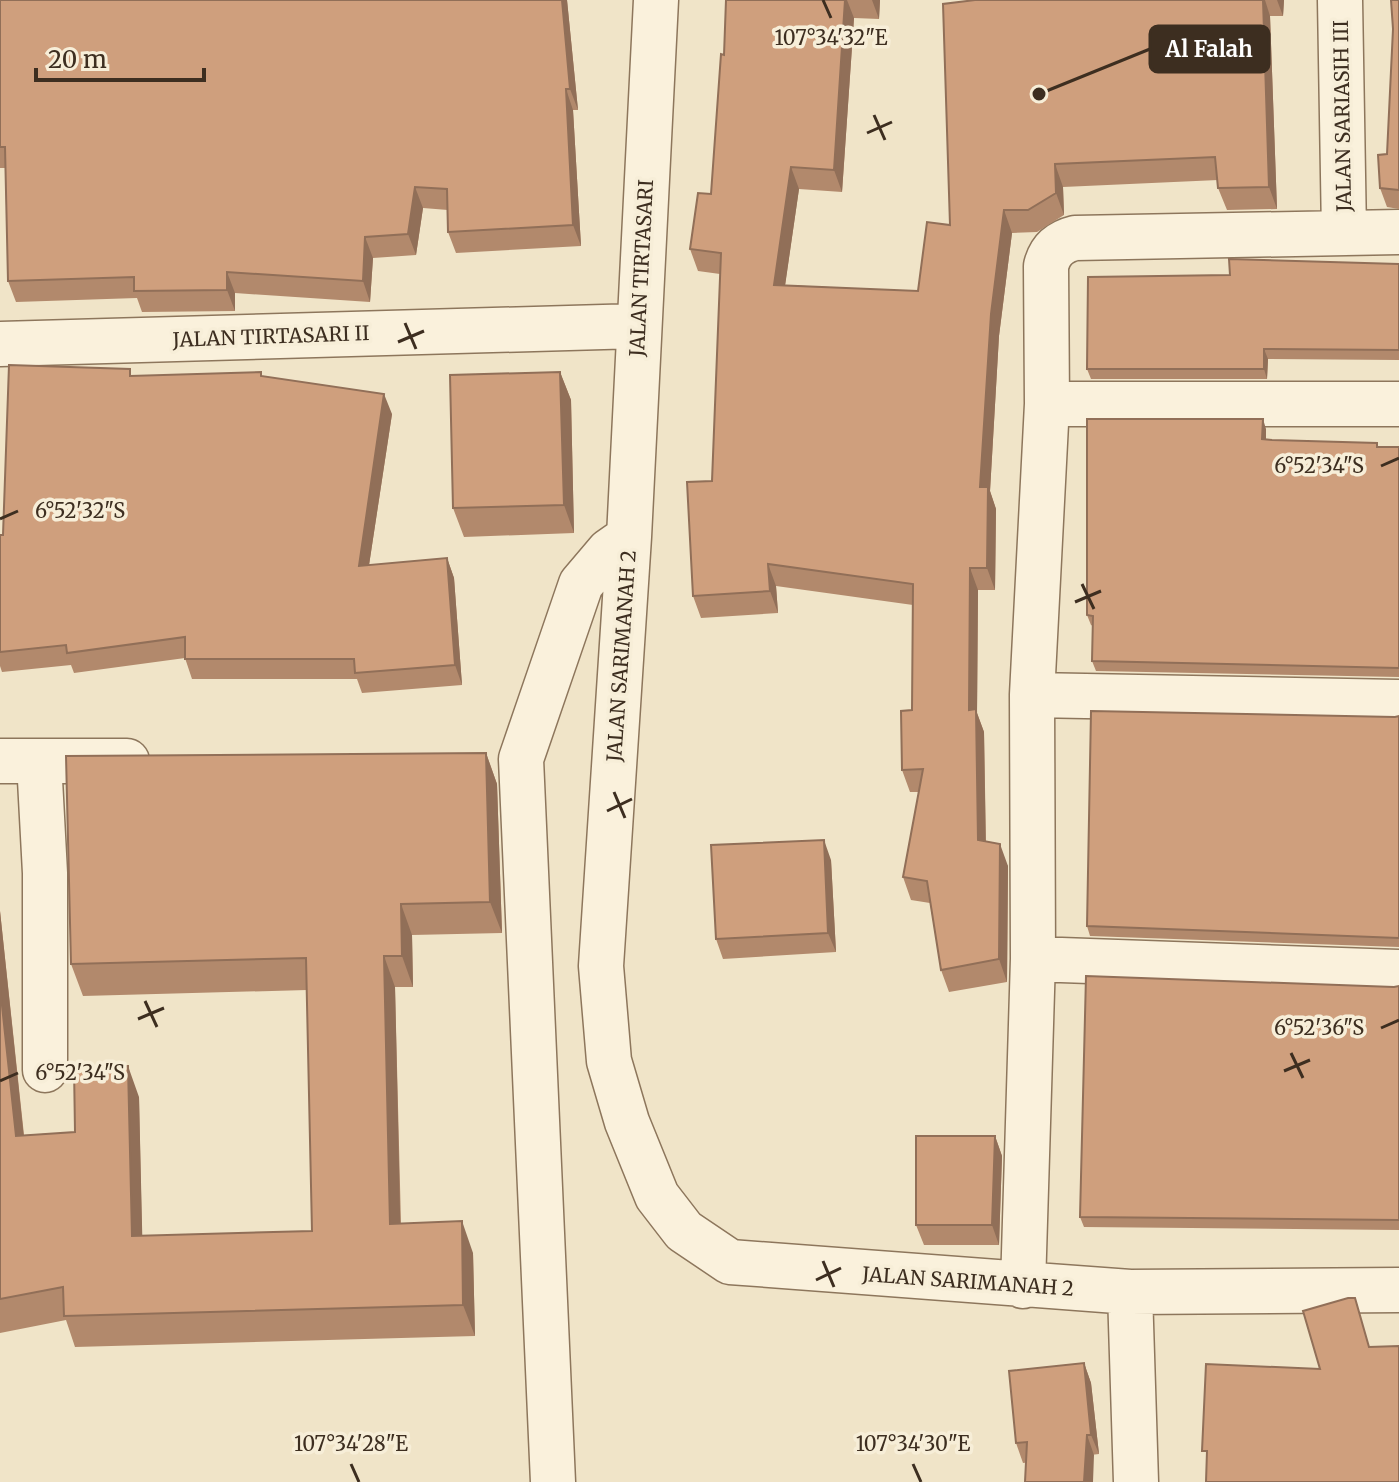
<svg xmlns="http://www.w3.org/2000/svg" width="1399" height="1482" viewBox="0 0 1399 1482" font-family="Merriweather,serif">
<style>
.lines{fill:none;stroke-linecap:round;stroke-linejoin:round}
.minor-casing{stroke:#8d765c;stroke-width:47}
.minor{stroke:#faf1dc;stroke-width:44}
.wall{fill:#b2896c}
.shaded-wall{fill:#916f58}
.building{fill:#cf9f7d;stroke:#916f58;stroke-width:2}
.ticks{fill:none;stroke:#3d2e20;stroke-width:3}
.labels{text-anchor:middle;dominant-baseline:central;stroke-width:7;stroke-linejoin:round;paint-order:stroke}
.street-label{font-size:20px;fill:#3d2e20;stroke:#f7eed8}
.ticks-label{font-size:20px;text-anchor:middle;fill:#3d2e20;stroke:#f7eed8;stroke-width:7;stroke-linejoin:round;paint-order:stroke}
.leader{fill:none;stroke:#3d2e20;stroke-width:3}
.callout-dot{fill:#3d2e20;stroke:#f7eed8;stroke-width:3}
.callout{fill:#3d2e20;stroke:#3d2e20;stroke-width:3}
.callout-label{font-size:22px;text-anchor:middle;font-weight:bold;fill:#fff}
</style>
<rect width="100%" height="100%" fill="#f0e4c8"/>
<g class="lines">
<defs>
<path id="minor" d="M656,0L629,537L601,966L609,1061L627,1122L657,1196L684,1231L730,1262L1130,1292L1399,1290
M1340,0L1344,233
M0,344L638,326
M1047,404H1399
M1032,695L1399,702
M0,761H127
M39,761L45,873V1070
M1033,959L1399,972
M1023,1286L1033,959L1032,695L1047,404L1046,266C1050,250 1059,242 1075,238L1399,232
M1130,1292L1136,1482
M553,1482L521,759L581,584L609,551L629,537"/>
</defs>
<use href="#minor" class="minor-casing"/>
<use href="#minor" class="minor"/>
</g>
<path class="wall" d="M0,0H567L578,110H573L581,246L456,253L448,232V210L423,208L416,255L373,258L370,302L235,293V311L142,312L137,298L16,302L8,281L5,168H0Z
M726,0H880L879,19L854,18L842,192L799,189L785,285L918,291L950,225L975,0H1284L1283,16H1270L1277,209L1227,210L1218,188V180L1063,187L1064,215L1037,232L1012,233L999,336L990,491L996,509L995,590H978L977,713L984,732L986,842L1008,866L1007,982L949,992L941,970L930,903L911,900L903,877L919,792H910L902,770L912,710L913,605L776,586L778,613L701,618L693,596L712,481L720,274L698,271L690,249L711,194L724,55Z
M1399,0V209L1387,207L1380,188L1387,154L1393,29Z
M1399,264V360L1268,359L1267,379H1091L1087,369L1230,275Z
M560,372L571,400L574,533L464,537L453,508Z
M132,376H262L392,414L369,565L447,558L454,578L462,685L362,693L357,679H192L185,658L74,673L71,665L2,672L0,666V535H3Z
M1266,429V439L1272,440L1377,443L1378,447H1399V677L1096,671L1092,661L1093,626L1091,625L1087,615Z
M1399,716V947L1090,936L1087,926L1395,717Z
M486,753L497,784L502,933L412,935L413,987H395L401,1224L473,1253L475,1336L75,1347L66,1320L0,1333V911L24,1135L75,1132L139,1097L142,1236L312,1231L307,990L83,996L71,964Z
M831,860L836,952L723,959L716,939Z
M1399,986V1230L1084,1227L1080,1217L1394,987Z
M995,1136L1002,1156L999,1245H924L916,1225Z
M1084,1363L1091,1383L1099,1454L1023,1463L1016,1443Z"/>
<path class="shaded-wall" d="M562,0H567L578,110L570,89Z
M845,0H847L854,18L842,192L834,170Z
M872,0H880L879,19Z
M1263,0H1265L1270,16L1277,209L1269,187Z
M1277,0H1284L1283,16Z
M566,89L573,110L581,246L573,225Z
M1055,164L1063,187L1064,215L1056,193Z
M791,167L799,189L782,307L774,285Z
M415,187L423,208L416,255L408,234Z
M1004,210L1012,233L999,336L990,491L996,509L995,590L987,568L980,487L991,314Z
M365,237L373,258L370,302L363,281Z
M227,272L235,293V311L227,290Z
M1264,349L1268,359L1267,379L1264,369Z
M560,372L571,400L574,533L564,505Z
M384,394L392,414L366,585L359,566Z
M1263,419L1266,429V449L1262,439Z
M447,558L454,578L462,685L455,665Z
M768,564L776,586L778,613L770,591Z
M970,568L978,590L977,713L984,732L986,863L978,840L969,710Z
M486,753L497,784L502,933L490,902Z
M824,840L831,860L836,952L828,933Z
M1000,844L1008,866L1007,982L999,959Z
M401,904L412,935L413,987L402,956Z
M0,911L27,1167L16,1136L0,987Z
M384,956L395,987L401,1255L390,1224Z
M128,1066L139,1097L143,1267L132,1236Z
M995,1136L1002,1156L999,1245L992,1225Z
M462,1221L473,1253L475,1336L463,1305Z
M1084,1363L1091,1383L1099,1454L1091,1435Z
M1087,1435L1094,1455L1093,1482H1084Z"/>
<path class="building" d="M0,0H562L570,89H566L573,225L448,232L447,189L415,187L408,234L365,237L363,281L227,272V290L134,291V277L8,281L5,147H0Z
M726,0H845L834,170L791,167L774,285L918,291L927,222L950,225L943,4L975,0H1263L1269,187L1218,188L1215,157L1055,164L1056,193L1028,210H1004L991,314L980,487H988L987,568H970L969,710L976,709L978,840L1000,844L999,959L941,970L927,881L903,877L923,769L902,770L901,711L912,710L913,584L768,564L770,591L693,596L687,482L712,481L721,253L690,249L698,193L711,194L721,54L724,55Z
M1391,0H1399V190L1380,188L1378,155L1387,154L1393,29Z
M1229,259L1399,264V350L1264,349V369H1087L1088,277L1230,275Z
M9,365L130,369V376L261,372V376L384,394L359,566L447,558L455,665L355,673L354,659H185V637L67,653L66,645L0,652V535H3Z
M560,372L564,505L453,508L450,375Z
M1087,419H1263L1262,439L1272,440L1377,443V447H1399V668L1092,661L1093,616L1087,615Z
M1091,711L1395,717L1399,716V938L1087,926Z
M486,753L490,902L401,904L402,956H384L390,1224L462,1221L463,1305L64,1316L63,1287L0,1299V987L16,1136L75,1132L74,1067L128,1066L132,1236L312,1231L306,958L71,964L66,756Z
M824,840L828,933L716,939L711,845Z
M1086,976L1394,987L1399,986V1220L1080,1217Z
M916,1136H995L992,1225H916Z
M1348,1298H1355L1369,1347L1399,1346V1482H1206L1207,1451H1202L1206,1364L1320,1369L1303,1311Z
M1084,1363L1091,1435H1087L1084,1482H1025L1027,1442L1016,1443L1009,1371Z"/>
<path class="ticks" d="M823,0L831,18M874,115L885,140M867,133L892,122M405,323L416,349M398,342L424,331M1381,466L1399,458M0,519L18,511M1082,584L1094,609M1075,602L1101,591M614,792L625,818M607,811L632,799M145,1001L157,1027M138,1019L164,1008M1381,1028L1399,1020M1291,1053L1303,1078M1284,1071L1310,1060M0,1081L18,1073M823,1261L834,1287M816,1280L841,1268M351,1464L359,1482M913,1464L921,1482"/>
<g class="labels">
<g class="street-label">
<text transform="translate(1342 116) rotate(-91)">JALAN SARIASIH III</text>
<text transform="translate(641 268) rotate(-87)">JALAN TIRTASARI</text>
<text transform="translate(271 336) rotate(-2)">JALAN TIRTASARI II</text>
<text transform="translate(621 656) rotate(-86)">JALAN SARIMANAH 2</text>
<text transform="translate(968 1281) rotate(4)">JALAN SARIMANAH 2</text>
</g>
</g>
<g class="ticks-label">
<text x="831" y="45">107°34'32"E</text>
<text x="1319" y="473">6°52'34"S</text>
<text x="80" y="518">6°52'32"S</text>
<text x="1319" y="1035">6°52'36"S</text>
<text x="80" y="1080">6°52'34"S</text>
<text x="351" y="1451">107°34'28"E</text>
<text x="913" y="1451">107°34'30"E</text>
</g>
<path class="leader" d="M1039 94L1150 49"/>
<circle class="callout-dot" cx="1039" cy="94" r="8"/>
<rect class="callout" x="1150" y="26" width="119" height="46" rx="8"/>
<g class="callout-label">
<text x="1209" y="57">Al Falah</text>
</g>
<path d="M36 68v12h168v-12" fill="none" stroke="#3d2e20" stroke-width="4"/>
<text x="48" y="68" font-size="24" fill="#3d2e20" stroke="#f7eed8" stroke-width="6" paint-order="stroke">20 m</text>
</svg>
